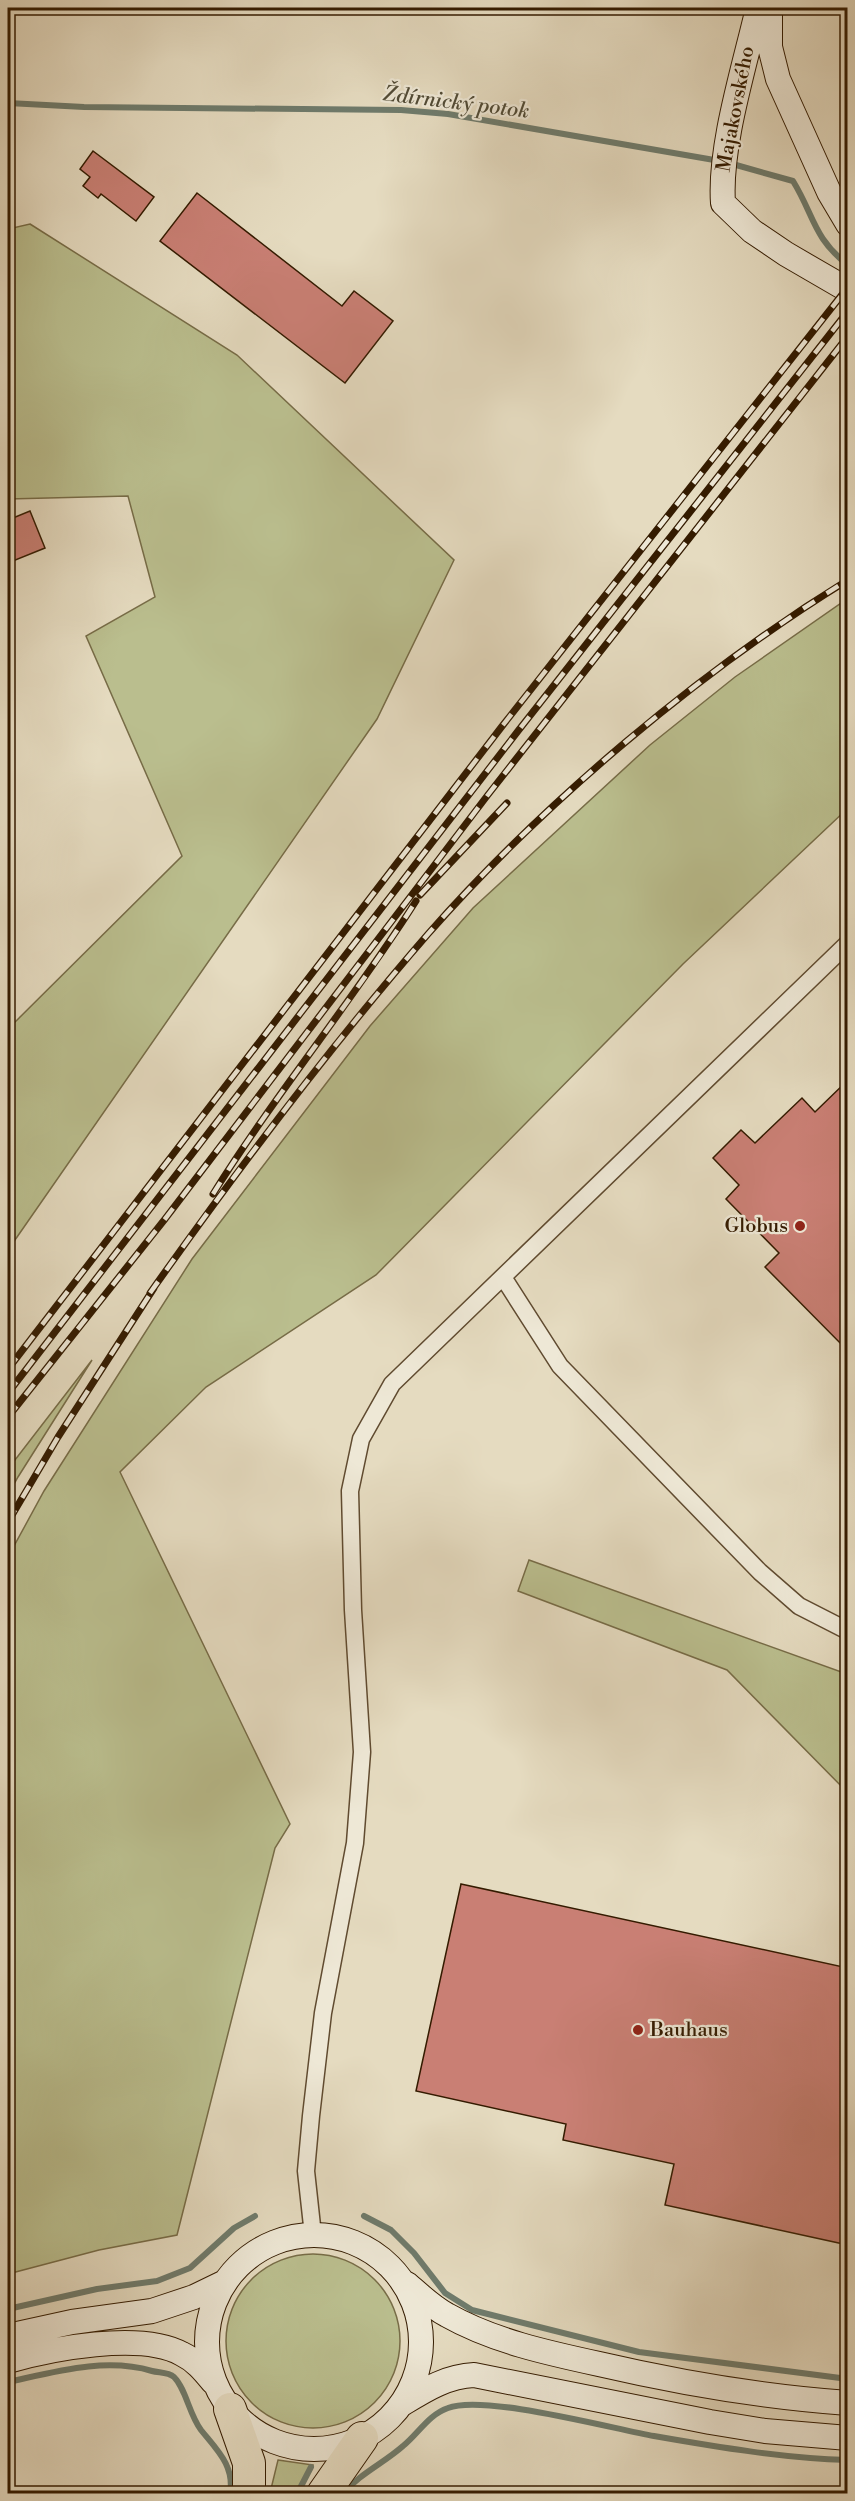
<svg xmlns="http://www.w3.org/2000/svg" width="855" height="2501" viewBox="0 0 855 2501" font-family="'Libre Bodoni',serif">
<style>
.green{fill:#babe8e;stroke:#776c47;stroke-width:1.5}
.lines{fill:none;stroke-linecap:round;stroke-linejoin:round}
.stream{stroke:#6f7b6c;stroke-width:6}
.building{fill:#c97f74;stroke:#341b00;stroke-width:1.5}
.street-casing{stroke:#604b30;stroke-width:19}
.secondary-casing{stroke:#341b00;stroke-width:26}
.highway-casing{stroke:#341b00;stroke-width:34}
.street{stroke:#eee8d6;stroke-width:16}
.secondary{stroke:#eee8d6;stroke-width:24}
.highway{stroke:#e5dbc0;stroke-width:32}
.rail-casing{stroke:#341b00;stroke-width:7}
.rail{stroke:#eee8d6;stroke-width:4.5;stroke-dasharray:14;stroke-linecap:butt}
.poi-dot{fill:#8f2418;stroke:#eee8d6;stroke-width:2}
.labels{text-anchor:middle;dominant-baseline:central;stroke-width:4.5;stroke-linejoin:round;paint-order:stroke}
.street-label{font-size:20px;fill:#341b00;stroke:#eee8d6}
.poi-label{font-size:20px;fill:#341b00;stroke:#eee8d6;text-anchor:end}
.water-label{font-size:21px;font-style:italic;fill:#514b36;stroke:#eee8d6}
</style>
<rect width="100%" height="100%" fill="#e5dbc0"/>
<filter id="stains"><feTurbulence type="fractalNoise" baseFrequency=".00333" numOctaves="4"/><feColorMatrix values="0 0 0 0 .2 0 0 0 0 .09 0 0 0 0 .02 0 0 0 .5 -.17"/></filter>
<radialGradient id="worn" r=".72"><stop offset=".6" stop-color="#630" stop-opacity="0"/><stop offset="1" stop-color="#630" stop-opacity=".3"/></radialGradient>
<path class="green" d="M30,224L237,355L454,560L377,719L8,1250V1029L182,856L86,636L155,597L128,496L8,499V229Z
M847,599V809L683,964L376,1275L206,1387L120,1472L290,1824L275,1848L177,2235L99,2250L8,2274V1557L44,1491L192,1259L370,1026L473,908L650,745L735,677Z
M92,1360L18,1477L8,1495V1469Z
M529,1560L847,1674V1792L727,1670L518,1591Z
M226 2341a87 87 0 1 1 174 0a87 87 0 1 1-174 0Z
M278,2460L313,2465L298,2493H270Z"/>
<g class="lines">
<path class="stream" d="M8,103L84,107L401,110L448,114L720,161
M729,163L793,181C814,215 813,238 848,265
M364,2216L391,2230L414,2253L445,2293L472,2310L639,2352L848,2379
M8,2309L97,2289L157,2281L190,2268L234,2228L255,2216
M8,2382C54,2372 105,2357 152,2371C159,2373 168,2372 174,2377C186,2389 189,2414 201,2430C217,2450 235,2466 230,2494
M297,2494L311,2467
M343,2494C359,2474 384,2463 403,2446C419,2433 428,2415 448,2408C483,2394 610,2428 654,2436C717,2447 783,2458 848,2460"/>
</g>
<path class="building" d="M93,151L154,197L136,221L101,194L98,198L83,186L90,177L80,169Z
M197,193L342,306L354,291L393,321L345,383L160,241Z
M30,511L45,548L8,563V520Z
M848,1080V1351L765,1267L779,1253L726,1199L739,1185L713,1158L741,1130L755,1143L802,1098L815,1112Z
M461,1884L848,1968V2245L665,2205L674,2164L563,2140L566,2124L416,2091Z"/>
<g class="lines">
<defs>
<path id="street" d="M503,1277L560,1366L760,1572L799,1606L848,1631
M313,2235L306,2171L311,2116L323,2013L355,1843L362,1752L353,1610L350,1491L361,1439L392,1384L848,943"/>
<path id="secondary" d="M758,8C745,65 719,146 723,203L752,231L786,254L848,290
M770,8V47L778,79L829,192L848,224
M207 2342a107 107 0 1 1 214 0a107 107 0 1 1-214 0Z
M407,2284C420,2295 432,2307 447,2315C493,2341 548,2353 599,2364C681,2383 763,2397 848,2403
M8,2336L72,2322L152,2311L194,2297L225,2282
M8,2361C50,2349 141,2331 182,2354C195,2360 204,2371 213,2382
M402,2404C425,2390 447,2376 474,2375L710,2422L765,2431L848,2438"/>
<path id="highway" d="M230,2409L249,2463V2494
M323,2494L362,2438"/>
</defs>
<use href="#street" class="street-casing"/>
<use href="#secondary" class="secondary-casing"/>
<use href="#highway" class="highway-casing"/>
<use href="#street" class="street"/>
<use href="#secondary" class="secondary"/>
<use href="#highway" class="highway"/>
<defs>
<path id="rail" d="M420,895L507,803
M213,1194C276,1093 352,1002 416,901
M150,1293C237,1170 329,1048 428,934C543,803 700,671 848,580
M8,1369L503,725L848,287
M8,1393L518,731L848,311
M8,1417L165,1219L487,796L848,336
M8,1522L58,1437L154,1288"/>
</defs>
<use href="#rail" class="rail-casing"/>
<use href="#rail" class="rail"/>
</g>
<g class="poi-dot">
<circle cx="800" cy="1226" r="6"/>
<circle cx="638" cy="2030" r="6"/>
</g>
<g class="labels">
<g class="street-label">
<text transform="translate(736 109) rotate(-79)">Majakovského</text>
</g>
<g class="poi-label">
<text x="788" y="1226">Globus</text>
<text x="650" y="2030" text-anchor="start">Bauhaus</text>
</g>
<g class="water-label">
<text transform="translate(456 103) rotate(7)">Ždírnický potok</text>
</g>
</g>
<rect width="855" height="2501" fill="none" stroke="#e5dbc0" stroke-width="30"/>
<rect x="9" y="9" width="837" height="2483" fill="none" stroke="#341b00" stroke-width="3"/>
<rect x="15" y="15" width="825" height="2471" fill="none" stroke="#341b00" stroke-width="1.5"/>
<rect width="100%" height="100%" filter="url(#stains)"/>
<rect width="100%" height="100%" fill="url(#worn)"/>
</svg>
